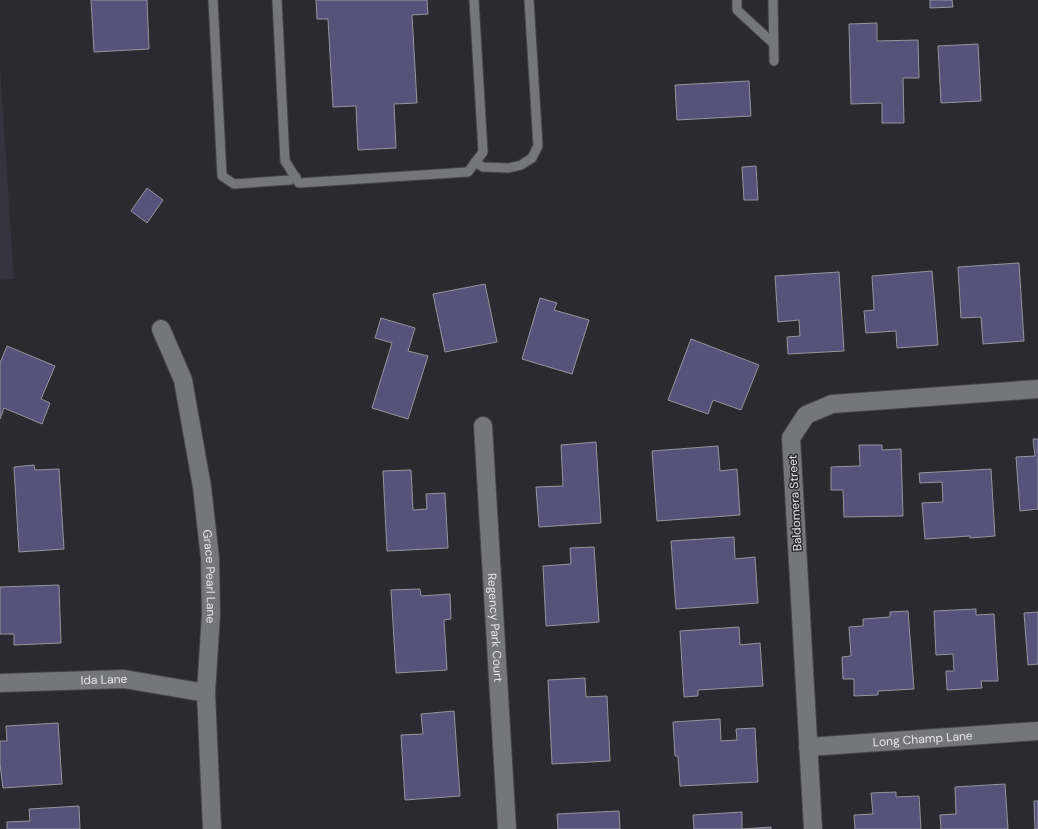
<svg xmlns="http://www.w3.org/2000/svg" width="1038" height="829" viewBox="0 0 1038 829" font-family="'DM Sans',sans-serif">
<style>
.built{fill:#34333e}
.building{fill:#56527a;stroke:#95959c}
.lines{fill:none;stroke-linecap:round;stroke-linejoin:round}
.service-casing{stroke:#45454a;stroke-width:11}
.minor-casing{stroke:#45454a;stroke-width:20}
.service{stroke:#75757c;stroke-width:9}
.minor{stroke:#75757c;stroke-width:18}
.labels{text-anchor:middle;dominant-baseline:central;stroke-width:3;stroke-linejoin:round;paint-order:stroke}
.street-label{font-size:12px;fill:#e5e4e8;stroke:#2a2a30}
</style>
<rect width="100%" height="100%" fill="#2a2a30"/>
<path class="built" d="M0,66L14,279L0,280Z"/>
<path class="building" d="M91,0H147L149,49L94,52Z
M316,0H427L428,14L412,15L417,103L394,104L396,148L358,150L356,106L333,107L328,19H317Z
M930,0H952L953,7L930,8Z
M877,23V41L918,40L919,78H903L904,123H882V103L851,104L849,24Z
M978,44L981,101L941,103L938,46Z
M749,81L751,116L677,120L675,85Z
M756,166L758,200H744L742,167Z
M147,188L163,200L147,223L131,211Z
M1019,263L1024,341L983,344L981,317L961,318L958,267Z
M932,271L938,345L897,348L896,331L866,333L864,311L874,310L872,276Z
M839,272L844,351L788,354L787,337L800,336L799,320L778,322L775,276Z
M485,284L497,342L445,352L433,294Z
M540,298L557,303L554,310L589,320L572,374L522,359Z
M381,318L415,328L408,351L428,356L408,419L372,408L392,343L375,338Z
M691,339L759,365L741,410L713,400L708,414L668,400Z
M7,346L55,366L41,399L50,403L42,424L4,408L0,419V363Z
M1033,439H1038V509L1020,511L1016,457L1035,456Z
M596,442L601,523L539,527L536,487L563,486L561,445Z
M859,445H882V450L901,449L903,516L844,517L843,490H831V467L860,466Z
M718,446L720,471L737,469L740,515L657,521L652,451Z
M34,465L35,470L59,469L64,549L19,552L14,467Z
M991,469L995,536L970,538V536L925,539L922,503L943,502L942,482L920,483L919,473Z
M411,470L413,510L427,509L426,494L445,493L448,548L387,551L383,471Z
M734,537L735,559L755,557L758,603L676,609L671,541Z
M594,547L599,622L546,626L543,566L571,564L570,548Z
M59,585L61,643L14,645V634H0V587Z
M420,589L421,596L450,594L451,619L444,620L447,670L396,673L391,590Z
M976,609V615L994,614L998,681H981L982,688L947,690L946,671H954L953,654L936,655L934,611Z
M908,611L914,689L878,691V695L854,696V679H843L842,657L851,656L849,627L863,626V619L890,617V612Z
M1038,612V664L1028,665L1024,613Z
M739,627L740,645L760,643L763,686L698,690V696L684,697L680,631Z
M585,678L586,697L607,696L610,761L552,764L548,680Z
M454,711L460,796L405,800L401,735L423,734L421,714Z
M720,719L721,741L737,740L736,729L755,728L758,782L680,786L678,756H675L673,722Z
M58,723L62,784L3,788L0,764V741H7L6,726Z
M1005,784L1008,829H941L940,815L956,814L955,787Z
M896,792V797L919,796L921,829H855L854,815L873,814L871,793Z
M1034,801H1038V829H1035Z
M79,806L80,829H7V822L30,821L29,809Z
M619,811L620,829H558L557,814Z
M742,812V829L771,827V829H694L693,815Z"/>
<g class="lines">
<defs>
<path id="service" d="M213,0L222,176L234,184L290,180L296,177
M277,0L285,161L299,183L468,172L483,152L474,0
M737,0V10L774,44
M773,0L774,61
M475,162L483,167L509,168L521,165L532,158L538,146L529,0"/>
<g id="minor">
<path id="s1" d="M161,329L183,380L202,487L210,558L211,614L206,693L212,829"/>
<path id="s2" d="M483,426L507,829"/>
<path id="s3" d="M0,683L124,679L206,693"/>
<path id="s4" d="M808,747L1038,731"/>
<path d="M813,829L791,438L806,415L832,404L1038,389"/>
</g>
</defs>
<use href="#service" class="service-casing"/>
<use href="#minor" class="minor-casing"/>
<use href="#service" class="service"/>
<use href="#minor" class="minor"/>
</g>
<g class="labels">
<g class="street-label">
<text transform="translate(795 503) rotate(-93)">Baldomera Street</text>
<text stroke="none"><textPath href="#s1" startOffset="254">Grace Pearl Lane</textPath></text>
<text stroke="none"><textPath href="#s2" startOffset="202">Regency Park Court</textPath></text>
<text stroke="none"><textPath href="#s3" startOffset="104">Ida Lane</textPath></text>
<text stroke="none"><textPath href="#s4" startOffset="115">Long Champ Lane</textPath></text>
</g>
</g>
</svg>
